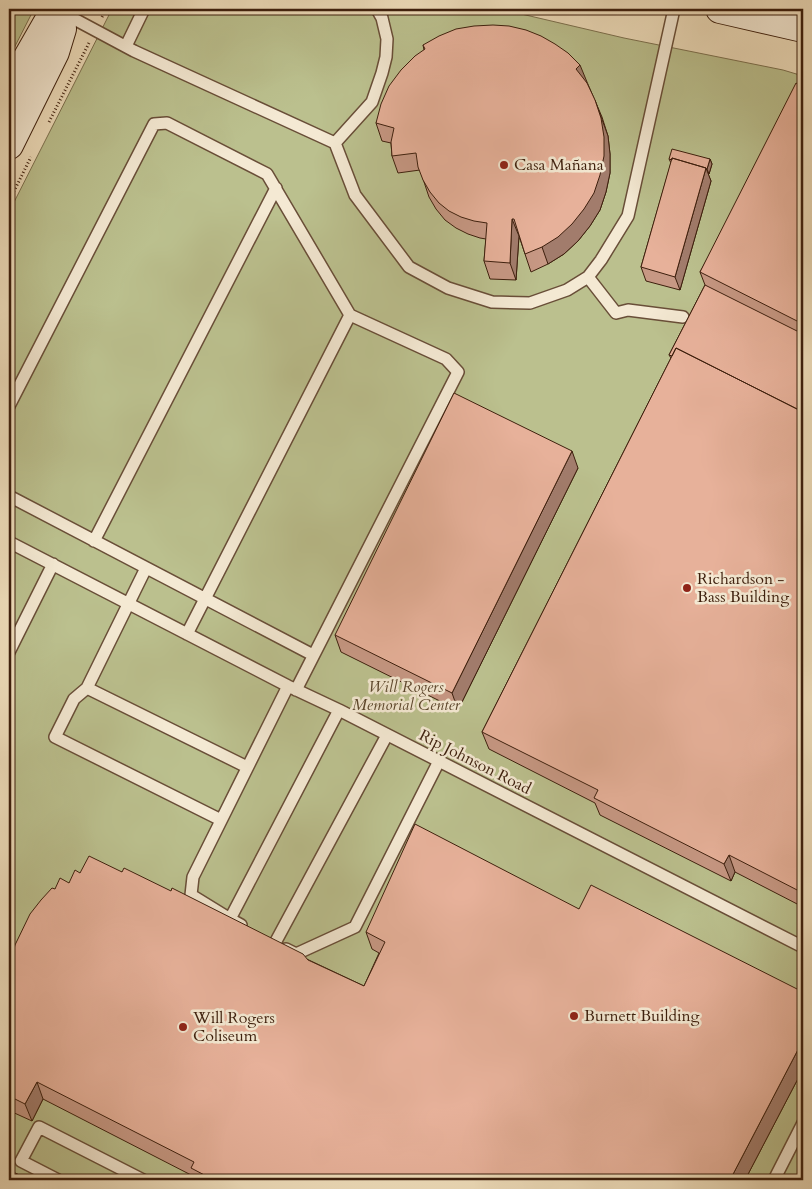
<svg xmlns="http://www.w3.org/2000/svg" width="812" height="1189" viewBox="0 0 812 1189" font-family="Cardo,serif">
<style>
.green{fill:#bbc08e;stroke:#7c704e}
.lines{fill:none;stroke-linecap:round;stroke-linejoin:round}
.lane-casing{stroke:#694e38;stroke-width:14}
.secondary-casing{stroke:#3d1f0d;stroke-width:30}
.path{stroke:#3d1f0d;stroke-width:3;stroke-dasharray:1 2.5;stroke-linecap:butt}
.lane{stroke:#f4e9d3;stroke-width:11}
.secondary{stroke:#f4e9d3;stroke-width:28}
.wall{fill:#c79884;stroke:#3d1f0d}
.shaded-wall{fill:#a27c6c;stroke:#3d1f0d}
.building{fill:#e7b19a;stroke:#3d1f0d}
.poi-dot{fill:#8f2418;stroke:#f4e9d3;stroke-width:2}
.labels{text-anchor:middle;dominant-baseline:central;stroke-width:5;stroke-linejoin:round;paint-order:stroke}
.poi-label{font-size:16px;fill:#3d1f0d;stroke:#f4e9d3;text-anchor:start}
.park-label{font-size:16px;font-style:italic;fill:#5c472d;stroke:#f4e9d3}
.street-label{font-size:16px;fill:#3d1f0d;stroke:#f4e9d3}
</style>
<rect width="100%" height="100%" fill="#edb"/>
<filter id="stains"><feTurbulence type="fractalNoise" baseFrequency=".004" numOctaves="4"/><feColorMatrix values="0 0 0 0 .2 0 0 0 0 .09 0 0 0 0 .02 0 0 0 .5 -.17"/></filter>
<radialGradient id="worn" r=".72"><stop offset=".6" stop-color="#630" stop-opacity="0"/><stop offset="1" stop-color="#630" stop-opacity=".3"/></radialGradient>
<path class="green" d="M9,9H34L9,58Z
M112,9H500L624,38L783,70L803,76V1180H9V212Z"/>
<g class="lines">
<defs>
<path id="lane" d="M63,13L134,51L335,143L355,195L409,267L448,288L492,302L530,303L567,290L588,277L601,260L628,216L674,9
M126,46L144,9
M335,143L372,102L382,73L386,57L387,39L382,18L377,9
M588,277L616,313L628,310L683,317
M9,406L154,124L167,123L267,174L350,315L446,359L458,372L296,690
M9,496L313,655
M94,541L276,188
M9,542L288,686L339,710L803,947
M146,568L87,688L247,767
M187,634L350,315
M9,652L53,564
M87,688L74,699L55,737L221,820
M230,919L191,895L193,877L288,686
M241,925L230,919L339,710
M275,943L387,735
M286,949L296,954L355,927L439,761
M58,1180L21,1161L39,1127L143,1180
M774,1180L803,1123"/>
<path id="secondary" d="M720,9L803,28
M9,90L48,22L61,13L63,9
M9,145L55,52L62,29L61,13"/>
</defs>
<use href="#lane" class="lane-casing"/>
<use href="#secondary" class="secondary-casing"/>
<path class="path" d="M102,17L106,9
M49,122L89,43
M9,201L31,157"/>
<use href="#lane" class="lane"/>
<use href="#secondary" class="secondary"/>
</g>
<path class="wall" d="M423,45L587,82L602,117L608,136L610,154V173L606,192L600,210L590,226L578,241L564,254L548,264L531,272L519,236L516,280L490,279L484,261L486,239L480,238L468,234L456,228L445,220L436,209L429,197L420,170L398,173L392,156L391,143L382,141L376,123L424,50Z
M803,87V907L735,872L731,881L600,815L595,803L489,749L482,732L671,358L669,355L705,285L700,272Z
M669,159H710L712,164L709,174H708L711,181L680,290L646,281L641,267L671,163Z
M578,468L458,710L341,652L335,635Z
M122,872L364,986L379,953L372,949L366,932L579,909L803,992V1069L745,1180H195L193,1176L43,1099L32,1121L10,1111L9,1114V1016L11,1011L9,1004V970L55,889L69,883L80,873Z"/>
<path class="shaded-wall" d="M580,65L587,82L582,86L576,69Z
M595,100L608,136L610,154V173L606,192L600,210L590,226L578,241L564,254L548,264L542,247Z
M710,159L712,164L709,174L707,169Z
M706,168L711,181L680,290L675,277Z
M512,219L519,236L516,280L510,263Z
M572,451L578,468L458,710L452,693Z
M729,855L735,872L731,881L724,864Z
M803,1040V1069L745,1180H730Z
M37,1082L43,1099L32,1121L25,1104Z"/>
<path class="building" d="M493,25L509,26L526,30L541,36L555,44L568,53L580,65L576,69L587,83L595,100L601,118L604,137V156L600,175L594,193L584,209L572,224L558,237L542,247L525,254L514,219H512L510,263L484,261L487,223L474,221L461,217L449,211L439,203L430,192L423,180L418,167L416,153L392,156L391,142L394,128L376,123L381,104L389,86L401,70L415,56L425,49L423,45L439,36L456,29L474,26Z
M796,83L803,87V324L700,272Z
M672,149L710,159L707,169H706V168L672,158V160L669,159Z
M672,158L706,168L675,277L641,267Z
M705,285L803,334V412L676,348L672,356L669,355Z
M676,348L803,412V893L729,855L724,864L594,798L598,790L482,732Z
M454,393L572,451L452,693L335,635Z
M415,824L579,909L591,885L803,992V1040L730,1180H214L191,1168L194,1162L37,1082L25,1104L9,1096V1016L11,1011L9,1002L13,995L9,993V970L15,945L30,914L41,900L52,888L55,889L60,878L69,883L75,870L80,873L89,856L122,872L124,868L171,891L172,888L303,954L308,960L364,986L385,942L366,932Z
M9,1170L30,1180H9Z"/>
<g class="poi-dot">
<circle cx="504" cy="165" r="5"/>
<circle cx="687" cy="588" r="5"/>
<circle cx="574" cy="1016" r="5"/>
<circle cx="183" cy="1027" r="5"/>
</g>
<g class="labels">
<g class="poi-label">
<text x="514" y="165">Casa Mañana</text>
<text x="697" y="579">Richardson -<tspan x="697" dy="18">Bass Building</tspan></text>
<text x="584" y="1016">Burnett Building</text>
<text x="193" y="1018">Will Rogers<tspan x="193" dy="18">Coliseum</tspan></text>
</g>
<g class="park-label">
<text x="406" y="687">Will Rogers<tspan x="406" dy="18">Memorial Center</tspan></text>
</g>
<g class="street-label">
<text transform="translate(475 762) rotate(27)">Rip Johnson Road</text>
</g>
</g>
<rect width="812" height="1189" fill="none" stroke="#edb" stroke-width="30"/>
<rect x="10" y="10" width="792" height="1169" fill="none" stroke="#3d1f0d" stroke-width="2.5"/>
<rect x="15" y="15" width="782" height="1159" fill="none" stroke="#3d1f0d"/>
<rect width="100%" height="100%" filter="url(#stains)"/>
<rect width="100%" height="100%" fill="url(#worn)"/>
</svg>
